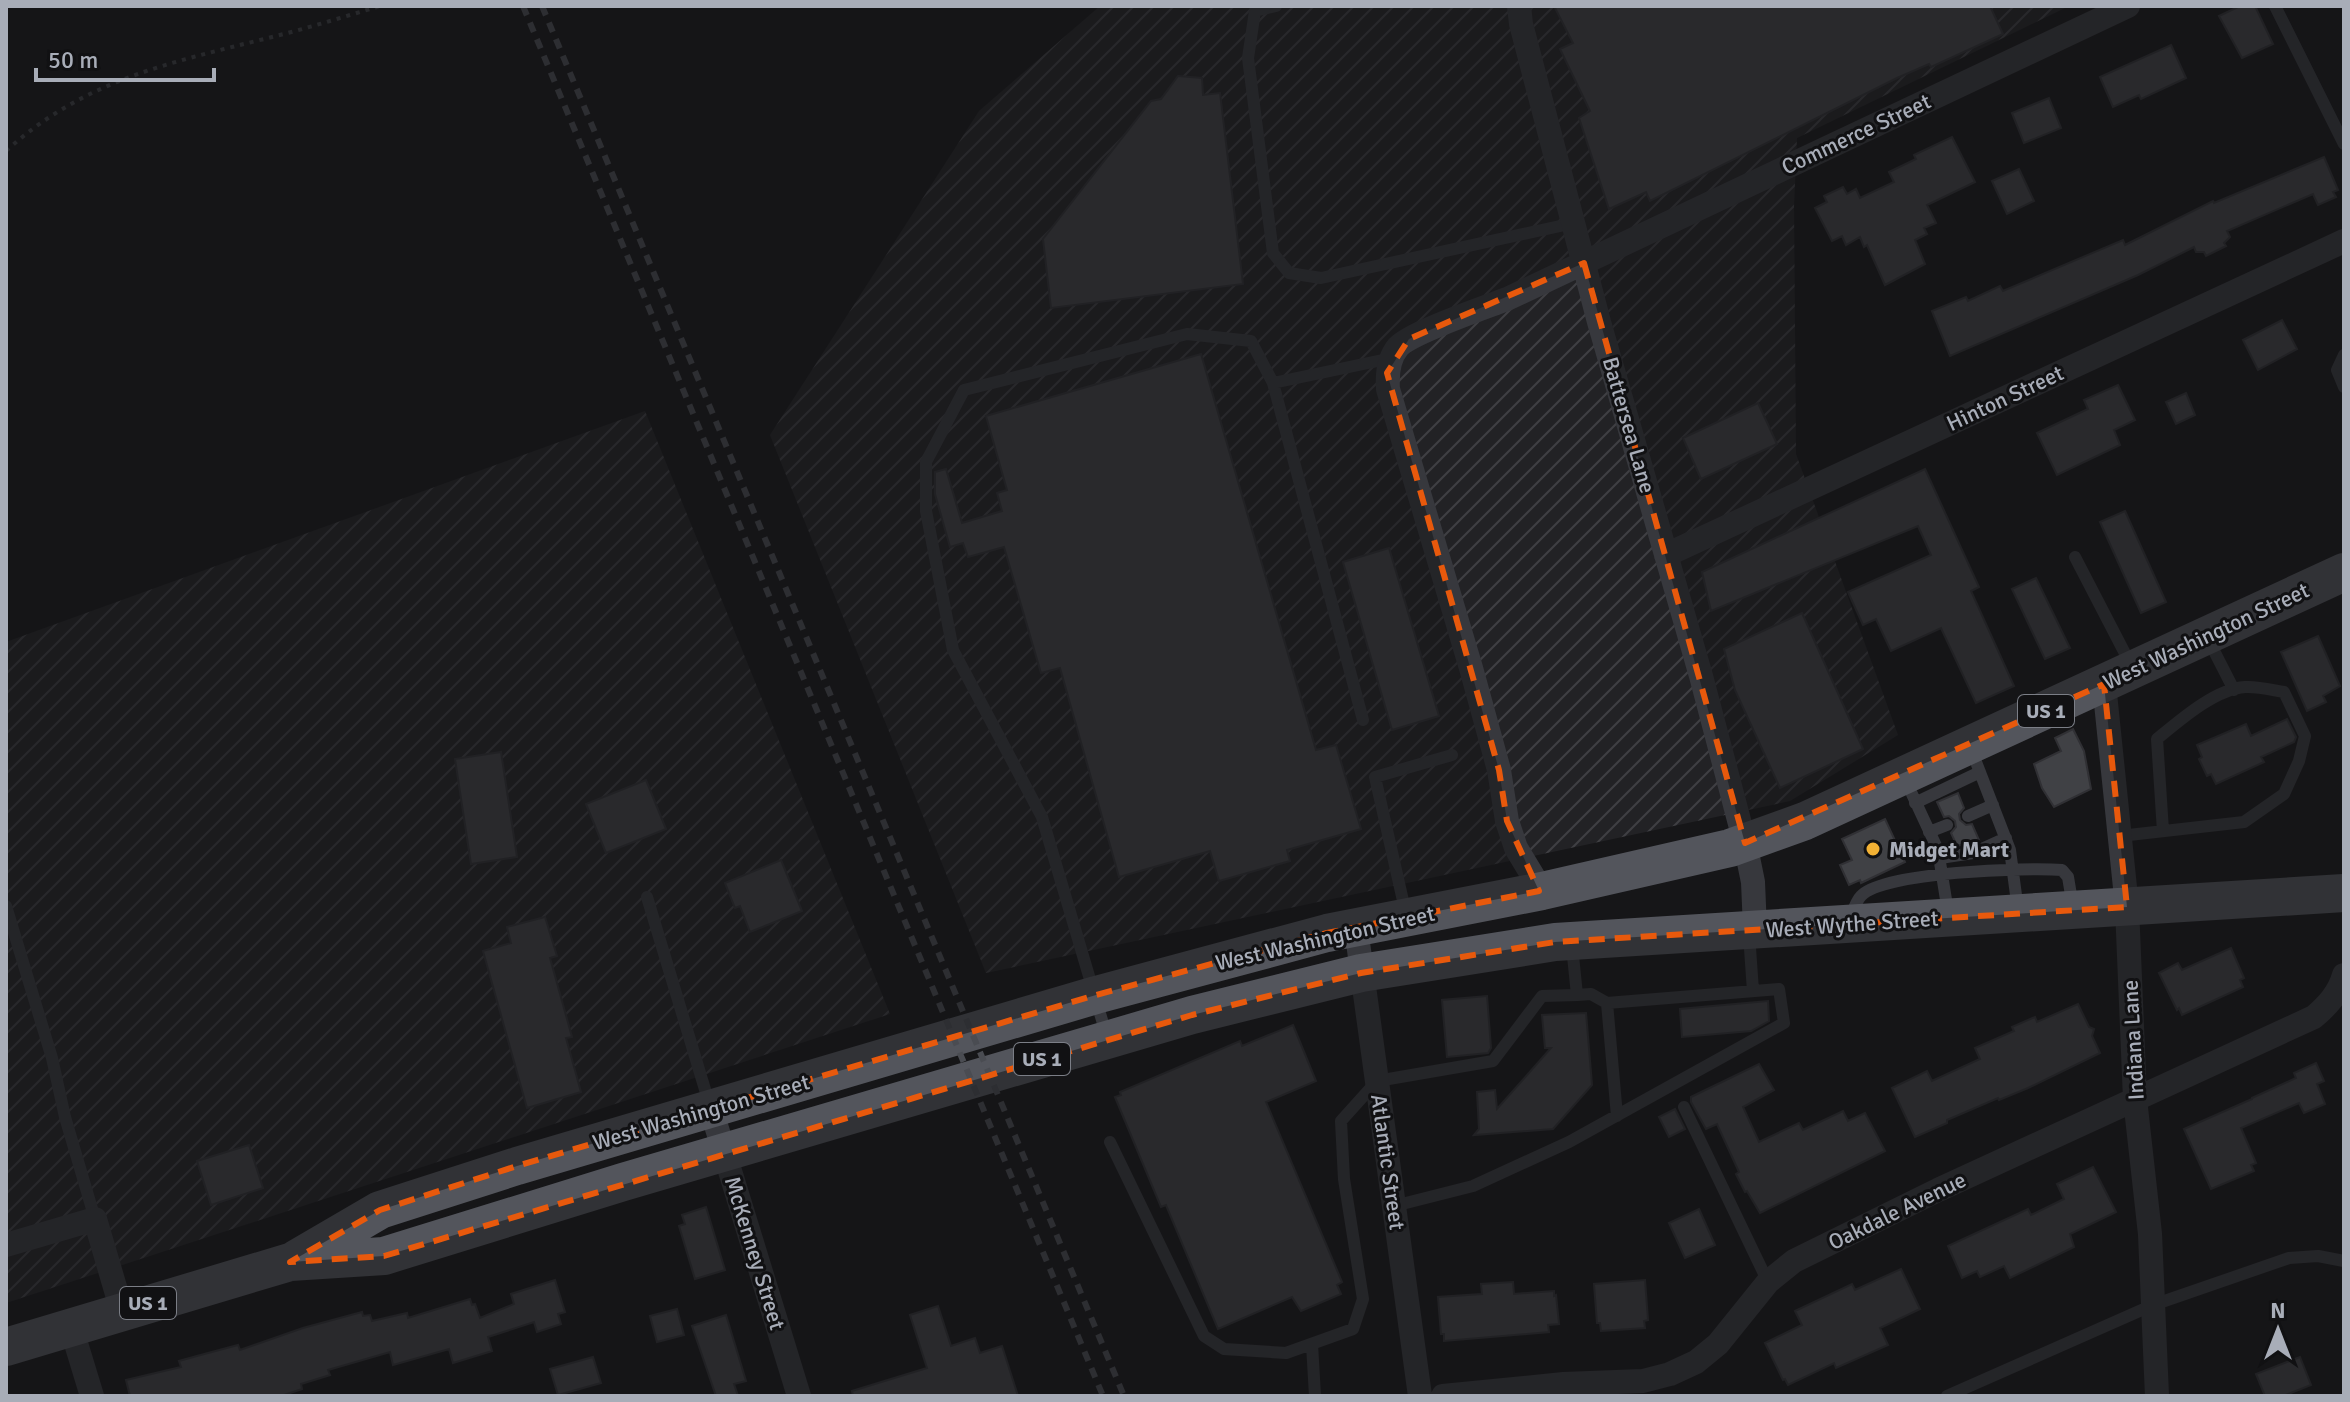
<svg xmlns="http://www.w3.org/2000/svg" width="2350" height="1402" viewBox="0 0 2350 1402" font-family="Signika,sans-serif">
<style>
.industrial{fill:url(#industrial-furrows)}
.building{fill:#404145;stroke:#303034;stroke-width:2}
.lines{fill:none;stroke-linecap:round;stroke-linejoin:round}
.path{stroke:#3d3f44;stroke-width:4;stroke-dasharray:4 6;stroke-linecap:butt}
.lane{stroke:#37383d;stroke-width:12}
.street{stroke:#37383d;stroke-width:24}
.primary{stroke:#53555c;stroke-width:38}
.rail{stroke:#4a4c52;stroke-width:6;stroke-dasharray:10 8;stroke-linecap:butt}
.marked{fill:none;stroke:#e8590c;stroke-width:6;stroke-dasharray:16 10;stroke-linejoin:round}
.poi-dot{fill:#f2b134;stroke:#111113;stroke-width:3}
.labels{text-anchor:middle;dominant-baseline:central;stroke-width:6;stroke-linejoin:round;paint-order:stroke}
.shield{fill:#111113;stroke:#7b7e86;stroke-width:2}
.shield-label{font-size:20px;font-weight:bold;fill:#a8adb8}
.street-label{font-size:22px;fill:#a8adb8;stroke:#111113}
.poi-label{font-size:22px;font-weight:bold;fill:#a8adb8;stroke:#111113;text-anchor:start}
</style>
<defs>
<pattern id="industrial-furrows" width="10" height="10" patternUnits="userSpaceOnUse" patternTransform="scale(2)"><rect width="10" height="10" fill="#222225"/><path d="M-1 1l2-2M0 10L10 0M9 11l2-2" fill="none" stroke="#3f3f43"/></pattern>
</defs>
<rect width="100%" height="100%" fill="#161618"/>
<path class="industrial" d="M1100,6H2069L1797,138L1794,206L1796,454L1898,735L1790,801L986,973L770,435L979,111Z
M645,411L890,1014L6,1303V642Z"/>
<path class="building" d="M1554,6H1990L2003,34L1931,67L1929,64L1897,78L1650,201L1646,192L1609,209L1579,118L1590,111L1560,49L1573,43Z
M2240,6H2255L2273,44L2242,58L2219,16Z
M2171,45L2186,78L2141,99L2139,95L2113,107L2100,77Z
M1178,76L1202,78L1203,95L1220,93L1243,284L1051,308L1043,239L1151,101L1161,99Z
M2049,98L2061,128L2024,143L2012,113Z
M1952,137L1975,182L1927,205L1936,223L1924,228L1927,234L1915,240L1925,264L1885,285L1867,245L1864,247L1860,237L1846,245L1842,236L1832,241L1815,208L1827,202L1824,196L1843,187L1847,194L1856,189L1860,198L1894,182L1889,172L1916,159L1914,155Z
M2324,157L2338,190L2333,192L2336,197L2318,205L2313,194L2227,231L2230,237L2224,243L2226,246L2206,256L2204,252H2196L2194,247L2138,275L1950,356L1932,311L1966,297L1968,301L2000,286L2003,291L2123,240L2125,245L2213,201L2214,203Z
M2019,169L2034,201L2007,214L1992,181Z
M2282,320L2297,349L2258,370L2243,340Z
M1201,354L1316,750L1336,745L1361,829L1287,850L1290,861L1219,881L1210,851L1119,877L1060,668L1041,673L1004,547L968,557L963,543L950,547L935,494V472L946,469L962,523L1002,511L997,493L1007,490L986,416Z
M2118,385L2135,420L2114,430L2120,445L2057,475L2037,433L2088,409L2084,400Z
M2186,393L2195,415L2176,424L2166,402Z
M1758,403L1777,444L1701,479L1683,438Z
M1925,469L1979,587L1971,591L2014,686L1976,703L1941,628L1891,651L1876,619L1863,625L1848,592L1931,555L1918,526L1711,611L1702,572Z
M2125,511L2166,602L2141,613L2100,522Z
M1389,548L1439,716L1392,730L1343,562Z
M2036,578L2070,648L2045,659L2012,589Z
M1802,613L1863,749L1780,788L1735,690L1724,649Z
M2318,636L2340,686L2323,696L2326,702L2307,711L2281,652Z
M2287,719L2296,737L2294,742L2261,757L2264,762L2216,784L2211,774L2207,776L2199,759L2202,757L2197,745L2246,724L2251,736Z
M2073,729L2084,751L2091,789L2054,807L2042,788L2034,764L2061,751L2055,738Z
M501,752L517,857L471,864L455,759Z
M646,780L666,829L606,853L586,804Z
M1958,793L1964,808L1959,814L1960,820L1966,825L1972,824L1979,840L1957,846L1951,833L1956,827L1955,821L1949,816L1944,817L1937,802Z
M1885,819L1905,862L1861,883L1860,880L1849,885L1840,865L1852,860L1842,839Z
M781,860L802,911L750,932L740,906L735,908L725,883Z
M545,917L557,956L550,958L572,1037L566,1038L581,1092L527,1108L483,951L511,943L507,927Z
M2231,948L2244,978L2240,980L2243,987L2182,1015L2179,1008L2177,1010L2159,973L2178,963L2182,970Z
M1487,996L1491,1048L1488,1053L1447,1057L1442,1000Z
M1768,1001L1769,1021L1751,1031L1682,1037L1680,1009Z
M2078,1004L2089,1027L2094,1029L2092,1036L2100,1053L2028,1088L1999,1100L1998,1098L1947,1120V1123L1915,1137L1892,1088L1927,1071L1932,1081L1980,1059L1975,1048L2014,1031L2012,1027L2035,1017L2037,1022Z
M1586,1013L1592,1085L1553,1129L1474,1135L1479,1129L1477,1092L1495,1090L1497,1109L1551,1048H1545L1542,1015Z
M1293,1025L1316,1081L1266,1102L1342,1282L1337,1285L1341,1294L1301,1311L1292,1297L1218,1329L1166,1205L1161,1207L1115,1097L1121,1095L1120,1092L1240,1041L1242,1046Z
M2316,1063L2324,1081L2317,1084L2325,1104L2304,1113L2299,1103L2241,1128L2256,1163L2251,1165L2254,1171L2211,1189L2184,1129L2252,1099V1098L2296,1078L2294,1073Z
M1759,1064L1774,1090L1743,1107L1759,1142L1799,1123L1803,1130L1843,1111L1848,1121L1865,1113L1885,1151L1760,1213L1747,1191L1745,1192L1736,1174L1739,1172L1717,1124L1706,1129L1691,1102V1097Z
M1675,1109L1685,1129L1669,1137L1659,1117Z
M249,1145L263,1188L211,1205L197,1161Z
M2093,1167L2116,1212L2070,1234L2074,1247L2010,1278L2004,1266L1980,1277L1977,1271L1962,1278L1948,1246L2028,1209L2031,1215L2064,1199L2057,1184Z
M706,1207L725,1270L695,1279L679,1226L685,1224L682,1215Z
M1699,1209L1715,1245L1685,1258L1669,1223Z
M1901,1269L1920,1309L1880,1328L1888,1345L1836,1368L1834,1363L1788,1385L1785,1379L1783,1380L1765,1343L1802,1325L1795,1311L1852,1284L1855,1290Z
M555,1280L565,1312L558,1314L561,1324L537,1332L534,1322L488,1337L492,1351L453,1363L449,1349L393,1365L390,1352L328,1370L330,1375L301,1384L302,1389L281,1396H130L126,1380L181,1367L179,1361L197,1356L238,1345L240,1350L303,1328L362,1312L363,1316L370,1315L372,1321L407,1313L408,1318L470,1299L472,1305L475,1304L480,1318L514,1304L511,1294Z
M1645,1280L1648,1320L1644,1321L1645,1328L1601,1331L1600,1323H1597L1594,1284Z
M1513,1282L1514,1294L1554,1291V1296L1556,1295L1559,1324L1548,1325L1549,1332L1444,1341V1334H1441L1438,1297L1482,1294L1481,1284Z
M938,1306L951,1346L975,1338L980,1353L1002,1346L1018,1396H853L852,1391L927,1368L910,1315Z
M677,1309L684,1335L657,1342L650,1316Z
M726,1315L746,1381L734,1384L738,1396H716L692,1326Z
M593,1357L601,1383L558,1395L550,1369Z
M2300,1357L2311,1385L2283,1396H2265L2256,1374Z"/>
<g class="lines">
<path class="path" d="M6,151C84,80 169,63 268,38C305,29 343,17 380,6"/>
<path class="lane" d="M1276,6L1255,11L1248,58L1273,253L1289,273L1321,278L1574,223
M2275,6L2344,144
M2344,355L2337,370L2344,387
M1273,383L1363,720
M2075,557L2131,665
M2208,639L2234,690
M1971,749L2010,850L2018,910
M1905,779L1938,850L1948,912
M1915,803L1980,772
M1968,816L1993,805
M1929,832L1947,825
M2120,836L2244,822L2284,794L2299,761L2305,736L2284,692C2272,690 2257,686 2245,687C2215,689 2179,721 2157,739L2163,831
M1940,858L1973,853L2006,838
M647,897L710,1106
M6,906L52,1058L65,1117L95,1219
M1406,914L1375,777L1452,755
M1850,918C1853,911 1856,901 1861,896C1881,872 2029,867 2062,870L2068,877L2073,907
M1749,934L1753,991
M1607,1003L1617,1116
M1107,1037L1042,817L953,650L926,511V462L964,390L1187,334L1251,341L1273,383L1392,358
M1684,1107L1768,1282
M1110,1142L1204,1336L1224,1349L1286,1353L1353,1329L1363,1299L1344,1179L1341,1121L1377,1081L1493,1061L1542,996L1577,995
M1394,1206L1473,1186L1569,1142L1784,1023L1779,989L1607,1003L1591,994L1577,995L1572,946
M1312,1344L1315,1396
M1947,1396L2153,1305L2289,1258L2318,1256L2344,1261"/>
<path class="street" d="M1519,6L1521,24L1599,322L1701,676L1745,843L1753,882L1755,929
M1666,555L2344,241
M2104,684L2127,907L2135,1099L2150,1234L2157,1396
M1542,891L1516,848L1507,821L1499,770L1471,668L1388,389C1387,374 1388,359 1398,347C1412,332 1484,308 1507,299L2128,6
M1356,928L1420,1396
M711,1109L799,1396
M6,1245L95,1219L122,1311
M71,1327L92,1396
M1443,1396L1564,1384L1643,1381L1670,1374L1696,1362L1718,1344L1768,1282L1794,1261L1938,1190L2314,1017C2328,1005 2339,993 2344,975"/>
<path class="primary" d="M296,1259L380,1210L517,1166L1096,995L1327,933L1542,891L1730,848L1805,821L2344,572
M6,1347L290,1262L384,1256L623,1182L1192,1015L1361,973L1555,942L2344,893"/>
<path class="rail" d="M523,6L1103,1396
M542,6L1124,1396"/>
</g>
<path d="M0 0H2350V1402H0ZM1584,263L1745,843L2104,684L2127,907L1555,942L1361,973L1192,1015L384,1256L290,1262L380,1210L517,1166L1096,995L1327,933L1539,891L1507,821L1499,770L1387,373L1409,339Z" fill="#161618" fill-opacity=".55" fill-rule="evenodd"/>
<path class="marked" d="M1584,263L1745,843L2104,684L2127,907L1555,942L1361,973L1192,1015L384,1256L290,1262L380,1210L517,1166L1096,995L1327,933L1539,891L1507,821L1499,770L1387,373L1409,339Z"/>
<circle class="poi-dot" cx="1873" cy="849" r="8"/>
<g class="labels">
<g class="shield">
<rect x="2018" y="695" width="56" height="32" rx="6"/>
<rect x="1014" y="1043" width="56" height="32" rx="6"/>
<rect x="120" y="1287" width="56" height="32" rx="6"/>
</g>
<g class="shield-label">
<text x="2046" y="711">US 1</text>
<text x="1042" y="1059">US 1</text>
<text x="148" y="1303">US 1</text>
</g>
<g class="street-label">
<text transform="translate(1856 134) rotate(-25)">Commerce Street</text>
<text transform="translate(2005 398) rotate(-25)">Hinton Street</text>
<text transform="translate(1629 425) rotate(74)">Battersea Lane</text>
<text transform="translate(2206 636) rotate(-25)">West Washington Street</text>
<text transform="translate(1852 924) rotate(-4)">West Wythe Street</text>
<text transform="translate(1325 938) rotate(-13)">West Washington Street</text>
<text transform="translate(2133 1040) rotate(-93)">Indiana Lane</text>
<text transform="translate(701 1112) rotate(-16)">West Washington Street</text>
<text transform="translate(1388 1162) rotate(82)">Atlantic Street</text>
<text transform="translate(1897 1211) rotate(-26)">Oakdale Avenue</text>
<text transform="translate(755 1253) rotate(73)">McKenney Street</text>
</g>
<g class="poi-label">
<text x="1889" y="849">Midget Mart</text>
</g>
</g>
<rect width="2350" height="1402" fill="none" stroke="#a8adb8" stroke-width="16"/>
<g transform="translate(2278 1330)" stroke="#111113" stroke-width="6" paint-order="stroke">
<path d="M0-6L14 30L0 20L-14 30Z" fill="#a8adb8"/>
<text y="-12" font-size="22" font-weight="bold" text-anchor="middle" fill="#a8adb8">N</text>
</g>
<path d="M36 68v12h178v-12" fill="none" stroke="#a8adb8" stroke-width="4"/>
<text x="48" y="68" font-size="24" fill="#a8adb8" stroke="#111113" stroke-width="6" paint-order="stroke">50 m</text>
</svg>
